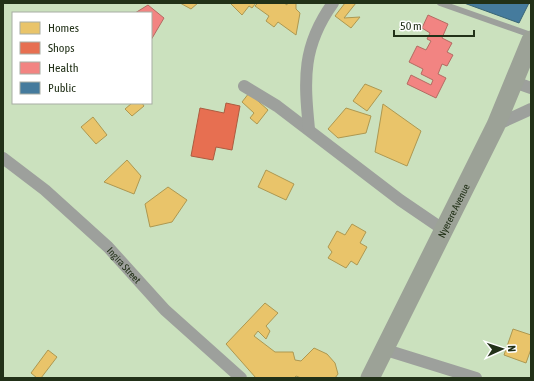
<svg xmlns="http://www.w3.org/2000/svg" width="534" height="381" viewBox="0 0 534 381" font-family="'Asap Condensed',sans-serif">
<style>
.homes{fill:#e9c46a;stroke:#ad9851}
.shops{fill:#e76f51;stroke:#ac5c40}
.health{fill:#f28482;stroke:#b46b62}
.public{fill:#457b9d;stroke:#3a6575}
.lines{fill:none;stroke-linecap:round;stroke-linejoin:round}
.service{stroke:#9da09c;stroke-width:6}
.minor{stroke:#9da09c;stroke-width:12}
.primary{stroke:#9ca297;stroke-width:19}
.labels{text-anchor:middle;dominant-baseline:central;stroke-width:4;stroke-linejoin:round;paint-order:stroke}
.street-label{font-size:10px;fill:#223118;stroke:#fff}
</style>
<rect width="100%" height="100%" fill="#cbe1be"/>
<path class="homes" d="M180,3H198L191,9Z
M230,3H256L252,8L249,6L242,15Z
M258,3H284L287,5V3H296V9L300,13L296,35L278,22L274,27L266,21L269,16L255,6Z
M345,3H356L344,18L360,17L351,28L335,16Z
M365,84L382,91L367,111L353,101Z
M249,93L268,110L257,124L250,118L254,113L242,102Z
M132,103H142L144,106L132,116L125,109Z
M383,104L421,131L407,166L375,152Z
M346,108L371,116L366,133L338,138L328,129Z
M93,117L107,135L96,144L81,127Z
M127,160L141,176L134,194L104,182Z
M266,170L294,184L286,200L258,187Z
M168,187L187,200L172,222L150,227L145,204Z
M352,224L366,232L360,243L367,247L357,265L351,261L346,268L328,258L332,252L328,247L337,231L345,235Z
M265,303L278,313L266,326L270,331L266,339L258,331L254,336L275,352H293L295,360L301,361L314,348L327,354L335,363L338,374L335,378H301L296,376L294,378H256L226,344Z
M513,329L531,335V349L526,363L504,355Z
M48,350L57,357L41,378H37L31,373Z"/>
<path class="shops" d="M226,103L240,106L232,150L216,147L213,160L191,156L200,108L224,113Z"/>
<path class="health" d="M148,5L164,18L151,40V13H135Z
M428,15L448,24L442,38L452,43L447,52L453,55L447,66L442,64L438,74L446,78L436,98L407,84L411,75L431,85L433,80L421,74L423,69L409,62L417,46L426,50L431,41L427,39L430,33L422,28Z"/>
<path class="public" d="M464,3H529L519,23Z"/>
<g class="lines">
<path class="service" d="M440,3L531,35"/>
<g class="minor">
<path d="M514,82L531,88"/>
<path d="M244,86L277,106L400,200L444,230"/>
<path d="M496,125L531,109"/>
<path d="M309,129C304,79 302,46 333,3"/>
<path id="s1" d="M3,158L45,190L108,247L165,310L241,378"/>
<path d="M386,350L476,378"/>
</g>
<path class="primary" id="s2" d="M370,378L496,125L531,40"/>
</g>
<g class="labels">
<g class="street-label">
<text stroke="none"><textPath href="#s2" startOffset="187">Nyerere Avenue</textPath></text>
<text stroke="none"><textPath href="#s1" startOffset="162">Ingira Street</textPath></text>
</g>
</g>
<rect width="534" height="381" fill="none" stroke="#223118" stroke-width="8"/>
<rect x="12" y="12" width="140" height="92" fill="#ffffff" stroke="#a7ada3"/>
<rect x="20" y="22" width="20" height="12" fill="#e9c46a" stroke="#a7ada3"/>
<text x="48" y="32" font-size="12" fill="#223118">Homes</text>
<rect x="20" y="42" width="20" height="12" fill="#e76f51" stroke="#a7ada3"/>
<text x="48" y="52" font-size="12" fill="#223118">Shops</text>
<rect x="20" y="62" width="20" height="12" fill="#f28482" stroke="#a7ada3"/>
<text x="48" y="72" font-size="12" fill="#223118">Health</text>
<rect x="20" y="82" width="20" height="12" fill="#457b9d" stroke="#a7ada3"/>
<text x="48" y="92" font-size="12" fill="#223118">Public</text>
<g transform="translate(502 349) rotate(87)" stroke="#ffffff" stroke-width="3" paint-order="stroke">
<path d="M0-3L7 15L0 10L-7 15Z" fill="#223118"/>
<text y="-6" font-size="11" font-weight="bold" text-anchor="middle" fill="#223118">N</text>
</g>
<path d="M394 30v6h80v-6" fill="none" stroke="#223118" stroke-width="2"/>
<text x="400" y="30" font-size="12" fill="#223118" stroke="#ffffff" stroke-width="3" paint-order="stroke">50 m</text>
</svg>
